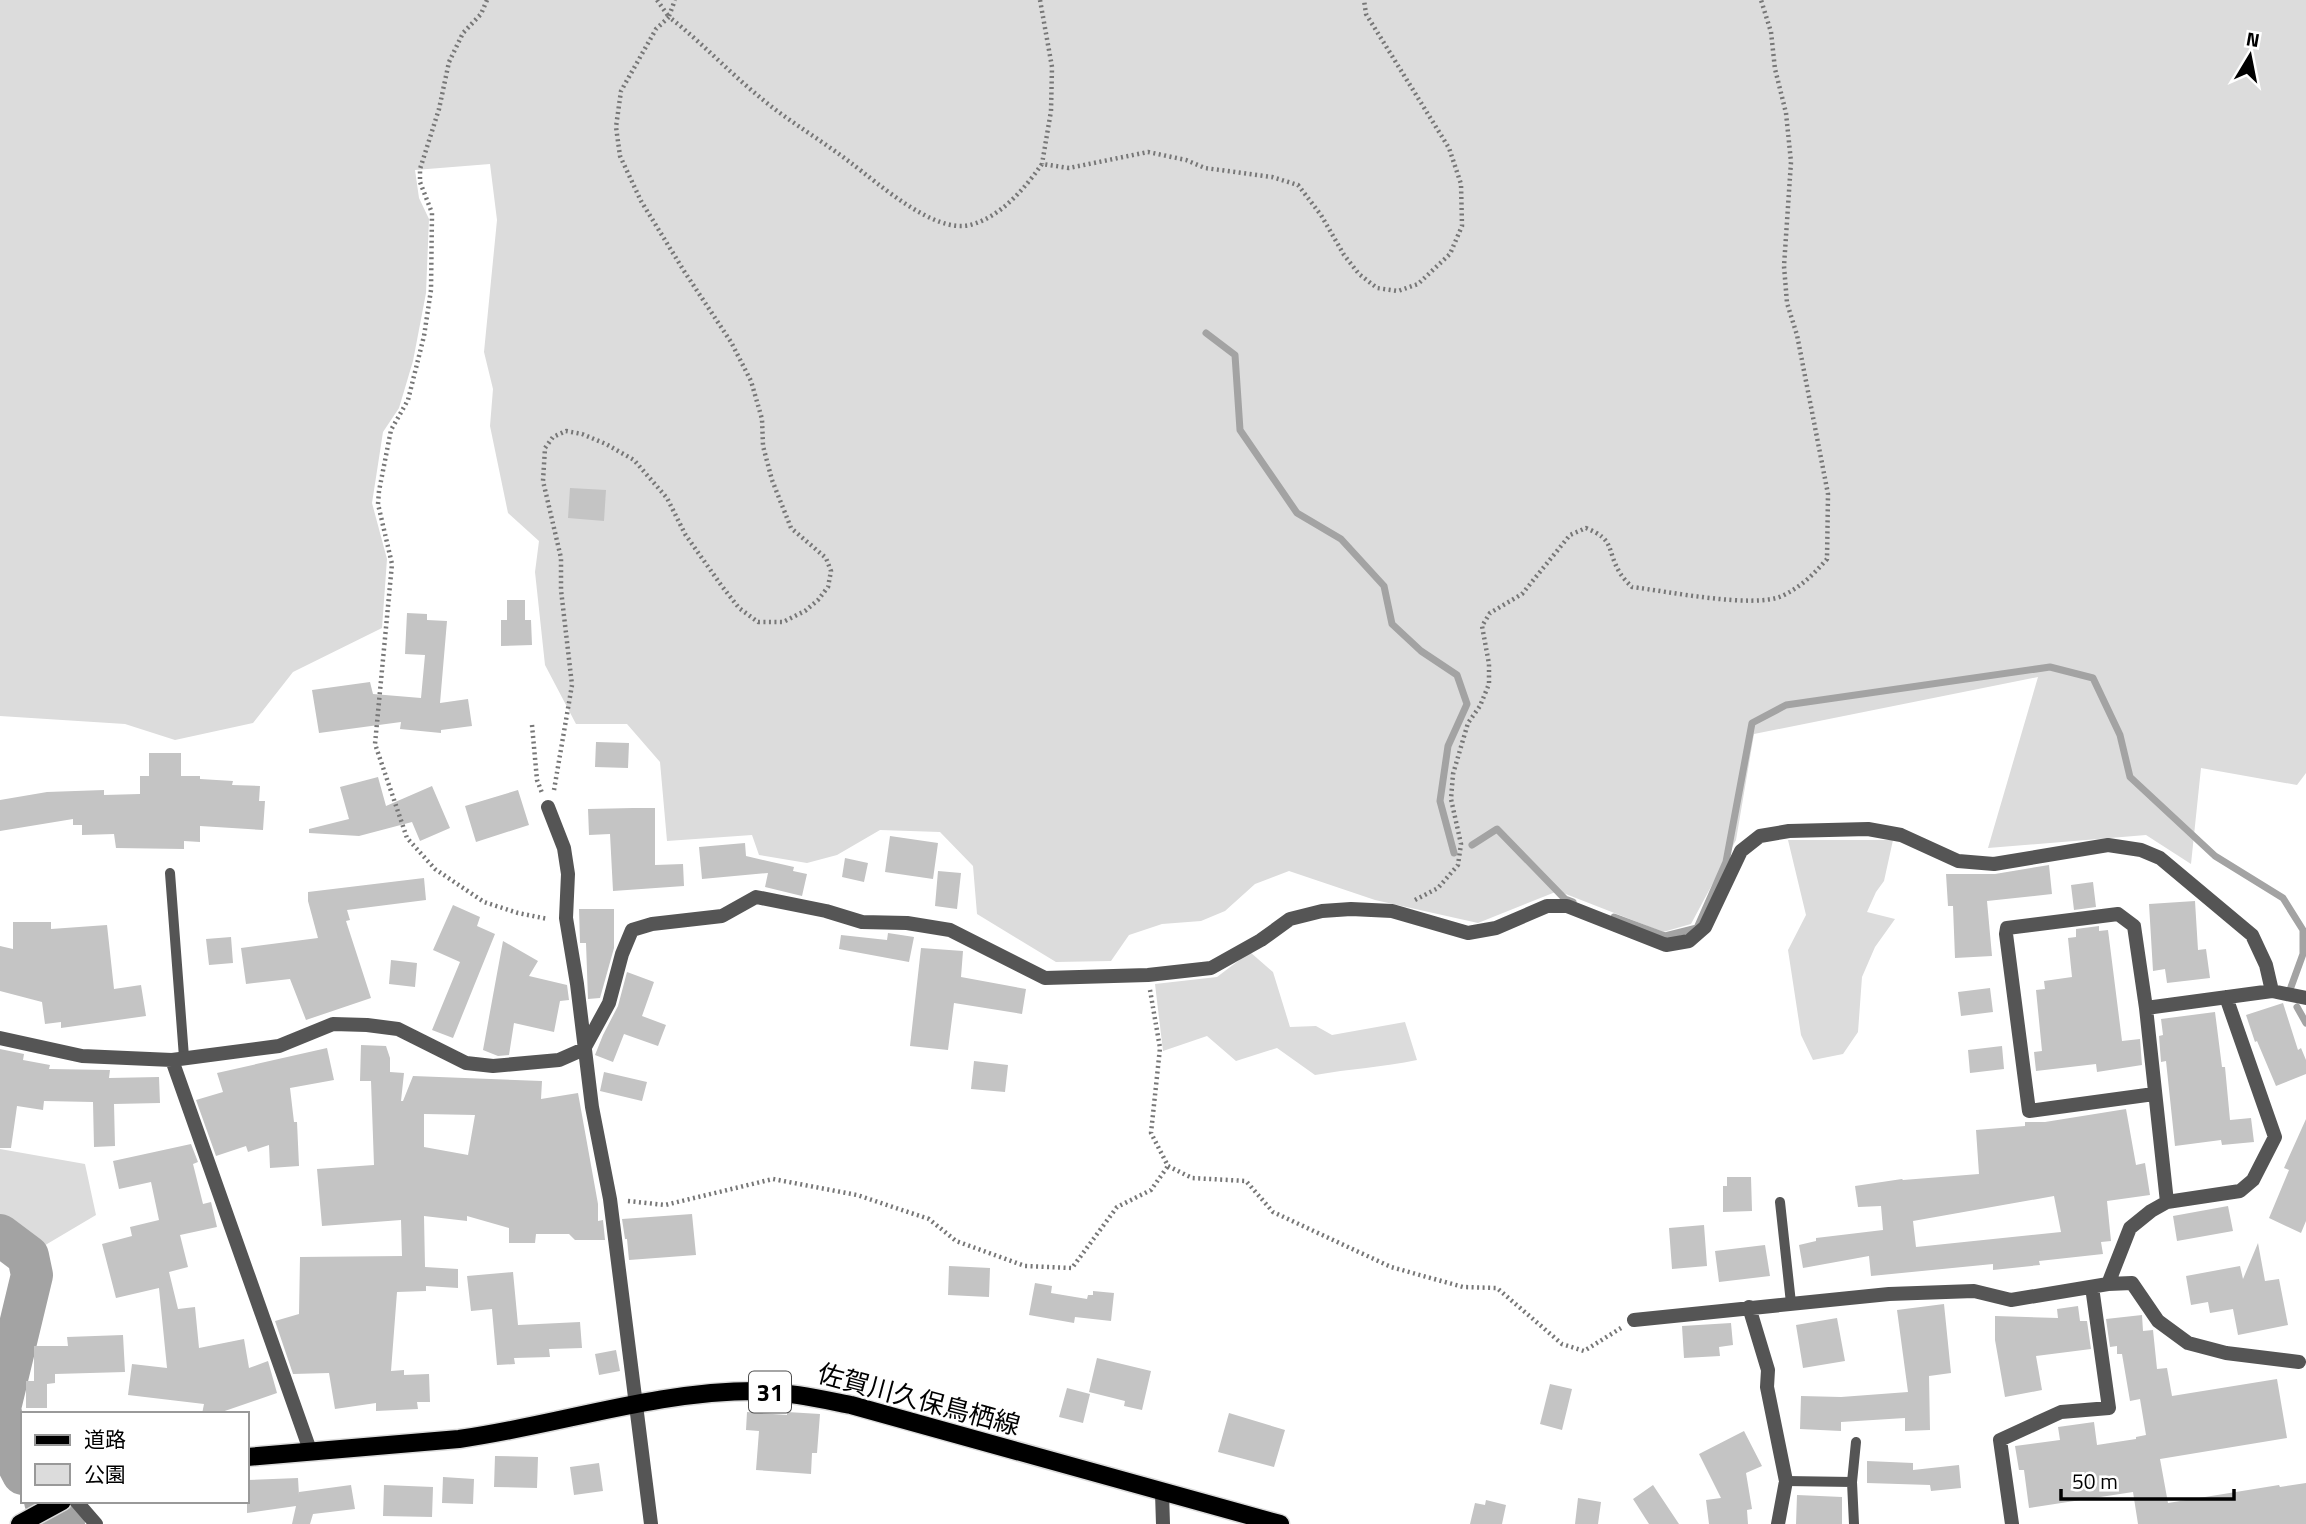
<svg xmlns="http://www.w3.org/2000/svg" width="2306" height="1524" viewBox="0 0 2306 1524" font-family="'Titillium Web','Noto Sans JP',sans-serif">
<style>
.green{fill:#dcdcdc}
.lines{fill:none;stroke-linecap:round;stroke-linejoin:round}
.stream{stroke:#a3a3a3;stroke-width:7}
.river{stroke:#a3a3a3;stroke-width:42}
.building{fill:#c4c4c4;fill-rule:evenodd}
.primary-casing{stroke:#dbdbdb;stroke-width:21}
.path{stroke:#777;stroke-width:4.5;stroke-dasharray:2 3.5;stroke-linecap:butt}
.lane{stroke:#555;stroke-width:10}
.street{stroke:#555;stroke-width:14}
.primary{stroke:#000;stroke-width:18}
.labels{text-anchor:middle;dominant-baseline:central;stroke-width:5;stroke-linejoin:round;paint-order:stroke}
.shield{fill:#fff;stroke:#4c4c4c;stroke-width:2}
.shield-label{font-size:24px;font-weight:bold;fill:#000}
.street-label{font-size:26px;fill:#000;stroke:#fff}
</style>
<rect width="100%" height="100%" fill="#fff"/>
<path class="green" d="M0,0H2306V773L2297,785L2201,768L2191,864L2146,835L1988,848L2038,677L1754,734L1736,840L1691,924L1663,932L1558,891L1478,923L1375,900L1289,871L1255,884L1225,911L1201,921L1162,924L1129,935L1111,961L1056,962L977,914L973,866L940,832L880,830L837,855L807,863L759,855L752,835L667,841L660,762L627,724H576L545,665L535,572L539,541L508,513L490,426L493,389L484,352L497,220L490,164L415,170L419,198L429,219L426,293L413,361L399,408L383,432L372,503L387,559L382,628L293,672L253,723L175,740L125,724L0,716Z
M1788,840H1893L1884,881L1876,892L1867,912L1895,919L1875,947L1862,977L1858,1032L1843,1054L1813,1060L1801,1035L1788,950L1806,915Z
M1250,952L1273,972L1290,1027L1316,1026L1332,1035L1405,1022L1417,1060C1383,1067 1349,1069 1315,1075L1277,1048L1236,1061L1207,1036L1163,1051L1155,984L1217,977Z
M0,1149L85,1164L96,1215L42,1247L0,1218Z"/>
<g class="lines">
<path class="stream" d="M1206,333L1235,355L1240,430L1297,513L1341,539L1384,586L1392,624L1421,651L1457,675L1467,704L1448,746L1440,801L1454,853
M1472,845L1497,829L1565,899L1573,902
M1614,917L1665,936L1697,928L1726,862L1752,723L1786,705L2050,667L2093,678L2120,735L2130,777L2215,856L2283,898L2303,930V954L2291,987
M2297,1007L2306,1023"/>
<path class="river" d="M0,1235L28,1256L32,1275L0,1408L7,1444L23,1474
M45,1501L64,1524"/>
</g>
<path class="building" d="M570,488L606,490L604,521L568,518Z
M507,600H525V620H531L532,645L501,646V620H507Z
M407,613L427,614V620L447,621L440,703L468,699L472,726L441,730V733L400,729L401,722L319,733L312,690L370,682L373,694L421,698L425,655L405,654Z
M596,742L629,743L628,768L595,767Z
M149,753H181V776H200V779L233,781L232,785L260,786L259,801H265L263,830L200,826V842L184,841V849L116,848L114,834L82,835V825H73V819L0,831V800L47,792L104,790V795L140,794V776H149Z
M378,777L386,806L432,786L450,828L420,841L412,822L359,836L309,833V829L349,819L340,787Z
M518,790L529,825L476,842L465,806Z
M633,808H655V865L683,864L684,886L613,891L610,834L589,835L588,809Z
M890,836L938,843L933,879L885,872Z
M745,843L746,856L794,867L793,871L807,874L802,896L765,887L768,873L702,879L699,847Z
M845,858L868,863L864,882L842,877Z
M2049,865L2052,894L1987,901L1992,956L1955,958L1953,906H1948L1946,874H1995Z
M938,871L961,873L957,909L935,906Z
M424,878L426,900L347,910L350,920L346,921L371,998L306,1020L290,979L246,984L241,948L318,938L308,901V892Z
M2093,882L2096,907L2074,910L2071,885Z
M2195,901L2198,950L2206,949L2210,978L2167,983L2165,969L2153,971L2149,904Z
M453,905L480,917L477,926L495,934L453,1038L432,1030L460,962L433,950Z
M579,909H614V948L600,998L588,999L586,943H580Z
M13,922H51V929L107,925L114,989L141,985L146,1016L61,1028V1022L45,1024L42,1002L0,991V946L13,949Z
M2099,926V931L2108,930L2122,1041L2140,1039L2142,1065L2097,1072L2096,1064L2036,1071L2034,1052L2042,1051L2036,990L2045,989L2044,981L2072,977L2068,938L2076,937V929Z
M888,933L914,937L909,962L839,949L841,935L887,940Z
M231,937L233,963L209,965L206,939Z
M503,941L538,961L529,976L567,985L569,1000L560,1001L554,1032L514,1023L509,1055L498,1056L483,1050Z
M921,948L963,951L961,977L1026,989L1022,1014L954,1003L948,1050L910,1046Z
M391,960L417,963L415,987L389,984Z
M627,972L654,982L642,1016L666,1025L658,1046L624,1034L613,1062L595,1055L603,1035L618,1006Z
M1990,988L1993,1012L1961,1016L1958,992Z
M2283,1003L2298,1050L2301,1048L2306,1060V1074L2276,1086L2257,1041L2255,1042L2246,1015Z
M2215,1012L2222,1067H2225L2230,1120L2251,1118L2254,1142L2222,1145L2221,1140L2175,1146L2166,1061L2161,1062L2159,1036L2163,1035L2161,1019Z
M361,1045L386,1046L390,1058V1072L404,1073L401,1101H403L413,1076L542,1081L541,1099L578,1093L598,1204V1221L603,1220L605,1240H575L569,1234H536L535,1243H509V1228L467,1216V1221L424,1216L425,1267L458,1269V1288L426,1286V1291L397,1292L391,1371L404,1370V1375L429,1374L430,1402H417L418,1409L376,1411V1403L335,1409L329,1373L293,1374L275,1321L299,1314L300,1257L402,1256L401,1220L322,1226L317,1169L374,1165L371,1081H360ZM424,1114L475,1115L468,1155L424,1147Z
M2002,1046L2004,1069L1970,1073L1968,1050Z
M327,1048L334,1080L290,1088L294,1122H297L299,1166L270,1168L269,1145L248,1152L246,1146L216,1156L196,1100L223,1092L217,1073Z
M0,1049L24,1054L23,1060L50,1065L49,1069L110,1070L109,1078L159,1077L160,1103L114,1104L115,1146L94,1147L93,1102L44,1101L43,1110L17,1106L11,1148H0Z
M974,1061L1008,1065L1005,1092L971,1089Z
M604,1072L647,1082L642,1101L600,1091Z
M2126,1109L2136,1165L2145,1163L2150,1195L2107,1201L2111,1241L2101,1242L2103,1254L2039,1261L2040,1265L1993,1270V1264L1871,1276L1869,1256L1803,1268L1799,1245L1816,1241V1238L1883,1230L1881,1206L1858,1207L1855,1186L1902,1179L1903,1180L1979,1174L1976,1130L2025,1126V1122H2045ZM2054,1196L2061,1232L1916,1247L1913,1221Z
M2306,1119V1221L2301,1233L2269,1218L2289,1170L2284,1168Z
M191,1144L198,1162L193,1164L203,1204L211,1202L217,1227L180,1235L188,1267L169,1272L178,1309L195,1307L199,1348L244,1339L249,1368L268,1361L277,1393L216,1414H202L204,1404L128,1395L132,1364L167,1368L159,1288L116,1298L102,1244L132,1236L130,1227L159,1220L151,1182L119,1189L113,1161Z
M1727,1177H1751L1752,1211L1723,1212V1186H1727Z
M2228,1206L2233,1231L2177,1241L2173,1216Z
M692,1214L696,1255L629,1260L627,1239H625L622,1219Z
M1704,1225L1707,1266L1672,1269L1669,1228Z
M2258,1243L2265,1281L2279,1279L2288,1325L2238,1335L2233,1309L2210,1313L2208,1302L2191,1305L2186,1276L2240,1266L2243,1279Z
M1765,1245L1770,1276L1719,1282L1715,1251Z
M949,1266L990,1268L989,1297L948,1295Z
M513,1272L518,1325L580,1322L582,1348L549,1349L550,1357L514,1358L515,1364L497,1365L492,1309L471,1311L467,1276Z
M1035,1283L1052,1286L1051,1293L1087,1299L1088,1295H1093V1291L1114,1293L1111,1321L1075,1317L1074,1323L1029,1315Z
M1944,1304L1951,1373L1929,1376L1930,1430L1905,1431V1418L1841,1422V1431L1800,1429L1801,1396L1841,1397L1908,1392L1897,1310Z
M2078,1306L2080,1321H2087L2091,1349L2036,1356L2042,1390L2005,1397L1995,1340V1316L2058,1318L2057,1309Z
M2142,1315L2143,1331L2153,1330L2157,1369L2167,1368L2172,1396L2277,1379L2287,1438L2160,1459L2168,1503L2279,1485L2280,1487L2306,1483V1524H2138L2133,1492L2029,1508L2024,1470H2019L2015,1446L2060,1440L2058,1427L2094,1422L2097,1445L2136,1439V1437L2146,1435L2140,1399L2130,1401L2122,1354H2117V1346L2110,1347L2106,1319Z
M1837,1318L1845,1361L1803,1368L1796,1325Z
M1731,1323L1733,1345L1719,1347L1720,1356L1684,1358L1682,1326Z
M123,1335L125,1372L55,1374V1383L47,1384V1408H26V1381H34V1346H68L67,1337Z
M616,1350L620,1371L599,1375L595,1354Z
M1097,1358L1151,1371L1142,1410L1124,1406L1125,1401L1089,1392Z
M1550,1384L1572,1389L1562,1430L1540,1424Z
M1067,1388L1090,1394L1083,1423L1059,1417Z
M747,1412L787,1415V1412L820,1414L817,1453H812L811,1474L756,1470L759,1431L746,1430Z
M1229,1413L1285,1430L1274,1467L1218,1452Z
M1744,1431L1762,1466L1746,1473L1752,1509L1747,1510L1748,1524H1709L1706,1500L1721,1498L1699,1454Z
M495,1456L538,1457L537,1488L494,1487Z
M1867,1461L1913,1463V1470L1959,1465L1961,1488L1931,1491L1930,1485L1867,1483Z
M599,1463L603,1491L574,1495L570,1467Z
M443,1477L474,1479L473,1504L442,1503Z
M298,1478L299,1495V1492L351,1485L355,1509L313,1514L310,1524H292L296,1506L247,1513V1480Z
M384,1485L433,1487L432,1517L383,1516Z
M1653,1485L1679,1524H1649L1633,1499Z
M1797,1495L1842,1497V1524H1796Z
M1578,1498L1601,1502L1598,1524H1575Z
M1486,1500L1506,1505L1502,1524H1470L1475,1503L1485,1505Z"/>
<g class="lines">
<defs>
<path id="primary" d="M247,1457L459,1439C559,1425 654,1391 756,1391C788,1392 820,1399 851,1405L1280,1524
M20,1524L62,1501"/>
</defs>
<use href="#primary" class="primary-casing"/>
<path class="path" d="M487,0L481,14L463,33L449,62L439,109L420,169V182L432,213L431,290L424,336L408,400L391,430L379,491L378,504L392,564L375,744L407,838L435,869L484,902L518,913L548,919
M657,0L669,17
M1040,0L1052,67L1051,111L1042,164
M669,16L675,0
M532,725L537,780L542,793
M554,790L572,685L561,590V558L543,481L545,448L553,437L566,431L582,434L606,444L634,460L667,498L685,534L721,585L739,608L758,622H783L805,611L818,600L828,587L831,571L826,558L791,528L772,480L763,446L762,419L751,381L731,342L684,271L641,201L620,156L616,127L621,91L656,29L669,17C700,41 726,69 756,94C786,120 820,139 851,163C878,183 934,234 970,225C1001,217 1025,188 1042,164L1069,168L1148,152L1186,160L1205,168L1272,177L1298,185L1321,215L1344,255L1359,274L1377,288L1398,291L1418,284L1450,254L1462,226L1461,184L1449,148L1366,14L1364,0
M1415,900L1438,888L1458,865L1461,844L1451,799L1453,774L1468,723L1480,706L1489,684V664L1482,626L1490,613L1522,594L1570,535L1586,528C1616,540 1606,550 1620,573C1623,578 1628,583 1632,587C1666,591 1753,609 1782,596C1801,587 1814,574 1827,559L1828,494L1797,335L1787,303L1784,266L1791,162L1786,113L1775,69L1771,32L1761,0
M1150,990L1160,1048L1151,1133L1168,1166L1192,1178L1246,1181L1273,1212L1391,1267L1463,1287L1497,1288L1562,1344L1584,1351L1621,1328
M628,1201L665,1205L773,1179L857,1195L929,1219L956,1241L1025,1266L1072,1268L1117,1207L1151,1190L1168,1166"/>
<path class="lane" d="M170,873L184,1057
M1780,1202L1791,1303
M1786,1481L1852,1482
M1854,1524L1852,1482L1856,1442"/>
<path class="street" d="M548,807L564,848L568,874L566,918L577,984L592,1107L610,1199L651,1524
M2146,1008L2167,1202L2240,1191L2253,1180L2275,1137L2226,997
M0,1038L82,1056L172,1060L279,1046L333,1024L367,1025L398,1029L466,1063L493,1066L559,1060L584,1049L609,1003L622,954L632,930L652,924L722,916L756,897L826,911L862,922L907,923L950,930L1045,978L1148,975L1211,968L1261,940L1290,919L1322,911L1351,909L1392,911L1468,933L1496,928L1547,906H1567L1666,945L1689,941L1705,927L1741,851L1760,836L1789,831L1868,829L1901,835L1958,861L1994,864L2108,845L2141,850L2160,858L2252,935L2266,965L2272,991L2306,998
M172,1060L311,1453
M2154,1094L2029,1111L2006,934L2007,928L2118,914L2134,926L2146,1008L2272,991
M2108,1284L2130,1228L2151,1211L2167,1202
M1749,1307L1768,1370L1767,1387L1786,1481L1778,1524
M1634,1320L1889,1294L1974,1291L2011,1300L2108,1284L2132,1283L2158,1321L2188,1343L2226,1353L2299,1362
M1162,1493L1163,1524
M76,1501L96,1524
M2012,1524L2000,1440L2061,1412L2109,1408L2092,1287"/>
<use href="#primary" class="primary"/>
</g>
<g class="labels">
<rect class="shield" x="749" y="1371.5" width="42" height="41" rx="5"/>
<g class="shield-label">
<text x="770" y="1392">31</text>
</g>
<g class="street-label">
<text transform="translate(919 1399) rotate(15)">佐賀川久保鳥栖線</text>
</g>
</g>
<rect x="21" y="1412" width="228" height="91" fill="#ffffff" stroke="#999999" stroke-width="2"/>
<rect x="35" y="1435" width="35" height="10" fill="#000000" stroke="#999999" stroke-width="2"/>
<text x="84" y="1447" font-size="21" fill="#000000">道路</text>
<rect x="35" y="1464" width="35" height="21" fill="#dcdcdc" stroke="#999999" stroke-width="2"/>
<text x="84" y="1482" font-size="21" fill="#000000">公園</text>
<g transform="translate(2250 56) rotate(10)" stroke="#ffffff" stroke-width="5" paint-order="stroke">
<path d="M0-5L12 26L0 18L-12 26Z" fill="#000000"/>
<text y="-10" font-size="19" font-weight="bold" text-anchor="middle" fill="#000000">N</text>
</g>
<path d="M2061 1489v10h173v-10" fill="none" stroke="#000000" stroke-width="3.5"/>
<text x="2072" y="1489" font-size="21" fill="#000000" stroke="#ffffff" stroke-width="5" paint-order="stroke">50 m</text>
</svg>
